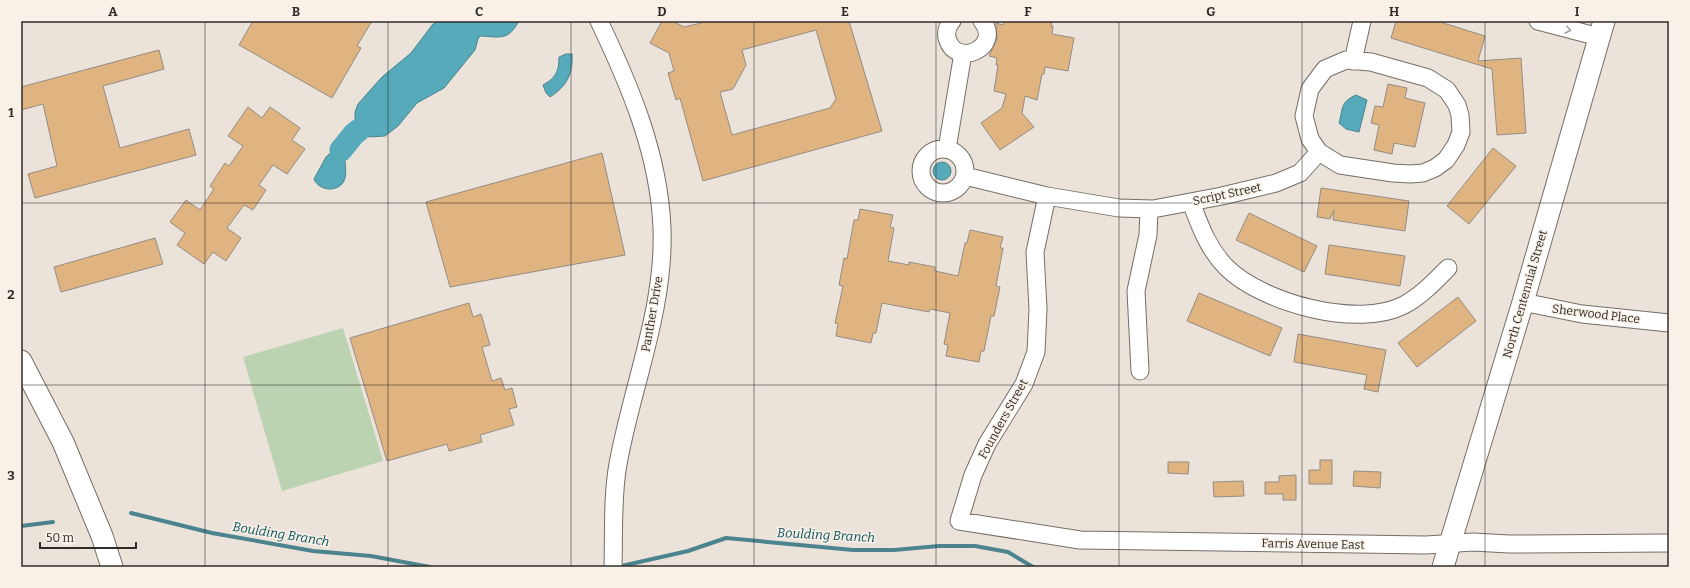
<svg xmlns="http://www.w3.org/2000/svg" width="1690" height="588" viewBox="0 0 1690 588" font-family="Bitter,serif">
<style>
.green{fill:#bcd3b2}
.water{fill:#56aaba;stroke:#4b848e}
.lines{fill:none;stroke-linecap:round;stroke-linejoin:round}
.stream{stroke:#4b848e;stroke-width:4}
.river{stroke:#56aaba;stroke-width:23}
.building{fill:#e0b481;stroke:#948c84;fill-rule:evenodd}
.minor-casing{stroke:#756e66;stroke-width:19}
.major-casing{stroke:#756e66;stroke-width:23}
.minor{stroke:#fff;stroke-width:17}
.major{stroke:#fff;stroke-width:21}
.oneway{stroke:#a2a09f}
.grid{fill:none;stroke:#302d29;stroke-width:1;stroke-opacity:0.55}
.labels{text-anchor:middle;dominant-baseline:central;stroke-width:3;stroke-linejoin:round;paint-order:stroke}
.street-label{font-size:12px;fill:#302d29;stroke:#f9f0e7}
.water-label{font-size:13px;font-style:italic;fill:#075460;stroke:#f9f0e7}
.neatline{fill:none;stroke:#302d29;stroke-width:1.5}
.grid-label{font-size:13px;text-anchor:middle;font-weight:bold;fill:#302d29}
</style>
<rect width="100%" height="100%" fill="#ebe3da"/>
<path class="green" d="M343,328L383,461L282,491L243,357Z"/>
<path class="water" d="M439,21H519C508,41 501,37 480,36L478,39L475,50L444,88L417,103L398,126L385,136L369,137L359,130L355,123V112L358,104L382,77L411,53L433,24Z
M566,54H572C573,74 567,86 550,97L546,93L543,85C556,78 559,71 559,57Z
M1356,95L1367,100L1359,132L1346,129L1339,123C1343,109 1340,102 1356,95Z
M336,148L345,152C344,160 347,170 345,178C341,193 319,192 314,179L326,157Z
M933 171a9 9 0 1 1 18 0a9 9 0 1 1-18 0Z"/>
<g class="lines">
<path class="stream" d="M131,513L212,533L313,551L371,556L430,567
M21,526L53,522
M617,567L688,551L726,538L853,550H894L939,546H975L1008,552L1033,567"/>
<path class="river" d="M341,150L354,134L359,130"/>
</g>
<path class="building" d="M253,21H372L357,46L361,48L332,98L239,45Z
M662,21H672L684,27L701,23L700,21H849L882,131L703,181L680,98L676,100L668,73L674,71L669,53L650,43ZM816,30L836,99L830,108L732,135L720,92L733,89L746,65L742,50Z
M1004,21H1052L1051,26H1053L1052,34L1074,38L1068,71L1045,67L1044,74H1042L1037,100L1025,96L1022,113L1034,127L1000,150L981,123L1002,108L1006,94L994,91L998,65H996L997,58L989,56L997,39L996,23L1003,25Z
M1396,21H1437L1485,36L1478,61L1521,58L1526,133L1497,135L1492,69L1391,38Z
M159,50L164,69L103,86L120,148L189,129L196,155L35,198L28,174L57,166L43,104L21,110V87Z
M1388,84L1407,88L1405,98L1425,103L1415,147L1394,143L1392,154L1374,150L1379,125L1371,123L1375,106L1383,107Z
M248,107L262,118L270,107L300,128L292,140L305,149L287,174L273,165L259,185L266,190L253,210L244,205L227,228L241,238L226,261L213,252L204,264L177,245L185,233L170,222L186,200L200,210L214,189L210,186L225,163L229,166L243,146L228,136Z
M1493,148L1516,166L1469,224L1447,206Z
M602,153L625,255L450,287L426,202Z
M1321,188L1409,201L1405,231L1333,220L1334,210L1330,219L1317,217Z
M860,209L893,215L890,227L894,228L888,261L909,265V262L935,267V271L958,276L965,243H967L970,230L1003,237L1000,248H1003L996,286L1000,287L994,316H991L984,351H981L979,362L946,356L948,345L944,344L950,313L930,309L929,312L882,303L876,333H873L871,343L836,336L838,324L835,323L843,286L839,285L844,258L847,259L854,220H858Z
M1249,213L1317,246L1304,272L1236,240Z
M155,238L163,264L61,292L54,267Z
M1329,245L1405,256L1400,286L1325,274Z
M1199,293L1282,328L1270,356L1187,321Z
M1458,297L1476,321L1417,367L1398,343Z
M469,303L473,317L481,314L490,345L482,347L492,381L501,378L505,390L512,388L517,407L509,409L514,425L480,435L482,442L449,451L447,444L387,461L350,338Z
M1298,334L1386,350L1378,392L1364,389L1367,375L1294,362Z
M1320,460H1332V484H1309V470H1320Z
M1168,462H1189L1188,474L1168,473Z
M1354,471L1381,472L1380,488L1353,486Z
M1296,475V500H1283V494H1265V482H1279V476Z
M1243,481L1244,496L1214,497L1213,482Z"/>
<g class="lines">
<defs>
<path id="minor" d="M599,21C630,86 659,154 662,228C665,309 632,386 618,464C612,497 614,534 613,567
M952,21C947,26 946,32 947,38C956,70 1003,46 982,21
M1538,21L1599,37
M1346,60L1371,62L1428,78L1447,90L1457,105L1460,115L1461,132L1456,145L1446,160L1435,168L1423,173L1411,174L1393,173L1340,165L1319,152L1310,139L1304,116L1310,89L1325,69Z
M1353,61L1362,21
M921 171a22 22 0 1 1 44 0a22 22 0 1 1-44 0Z
M947,149L963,53
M965,176L1047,196L1119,208L1153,209L1222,196L1276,183L1300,173L1319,152
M1047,196L1035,252L1038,309L1036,352L1024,384L987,444L973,475L959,521L1080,540L1426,545L1473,542L1509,544L1669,543
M1191,202C1200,226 1208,249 1227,268C1263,303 1358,329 1404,305C1421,296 1434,282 1448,268
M1523,302L1582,314L1669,323
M1140,371L1136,291L1148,235L1149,209"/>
<path id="major" d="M21,361L63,442L102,536L112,567
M1443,567L1523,302L1604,21"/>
</defs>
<use href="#minor" class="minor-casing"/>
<use href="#major" class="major-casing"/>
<use href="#minor" class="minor"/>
<use href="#major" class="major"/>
</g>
<defs><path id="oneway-chevron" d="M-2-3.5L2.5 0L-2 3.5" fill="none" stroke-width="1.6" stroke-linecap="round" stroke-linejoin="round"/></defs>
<use class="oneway" href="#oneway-chevron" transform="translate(1568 30) rotate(14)"/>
<path class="grid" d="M205,21V567M388,21V567M571,21V567M754,21V567M936,21V567M1119,21V567M1302,21V567M1485,21V567M21,203H1669M21,385H1669"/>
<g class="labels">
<g class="street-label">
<text transform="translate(1227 194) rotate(-12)">Script Street</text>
<text transform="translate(1525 294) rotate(-74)">North Centennial Street</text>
<text transform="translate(652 314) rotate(-80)">Panther Drive</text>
<text transform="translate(1596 314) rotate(7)">Sherwood Place</text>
<text transform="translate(1003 419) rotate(-61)">Founders Street</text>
<text transform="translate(1313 544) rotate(1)">Farris Avenue East</text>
</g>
<g class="water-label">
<text transform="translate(281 534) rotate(9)">Boulding Branch</text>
<text transform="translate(826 535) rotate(3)">Boulding Branch</text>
</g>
</g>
<rect width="1690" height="588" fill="none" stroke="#f9f0e7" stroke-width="44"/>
<path d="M40 542v6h96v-6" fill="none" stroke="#302d29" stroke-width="2"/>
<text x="46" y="542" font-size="12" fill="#302d29" stroke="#f9f0e7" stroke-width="3" paint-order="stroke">50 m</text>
<rect x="22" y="22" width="1646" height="544" class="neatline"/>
<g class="grid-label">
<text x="113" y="16">A</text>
<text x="296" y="16">B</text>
<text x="479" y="16">C</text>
<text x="662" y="16">D</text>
<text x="845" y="16">E</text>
<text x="1028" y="16">F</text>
<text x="1211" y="16">G</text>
<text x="1394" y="16">H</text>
<text x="1577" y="16">I</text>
<text x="11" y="117">1</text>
<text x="11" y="299">2</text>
<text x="11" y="480">3</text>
</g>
</svg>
